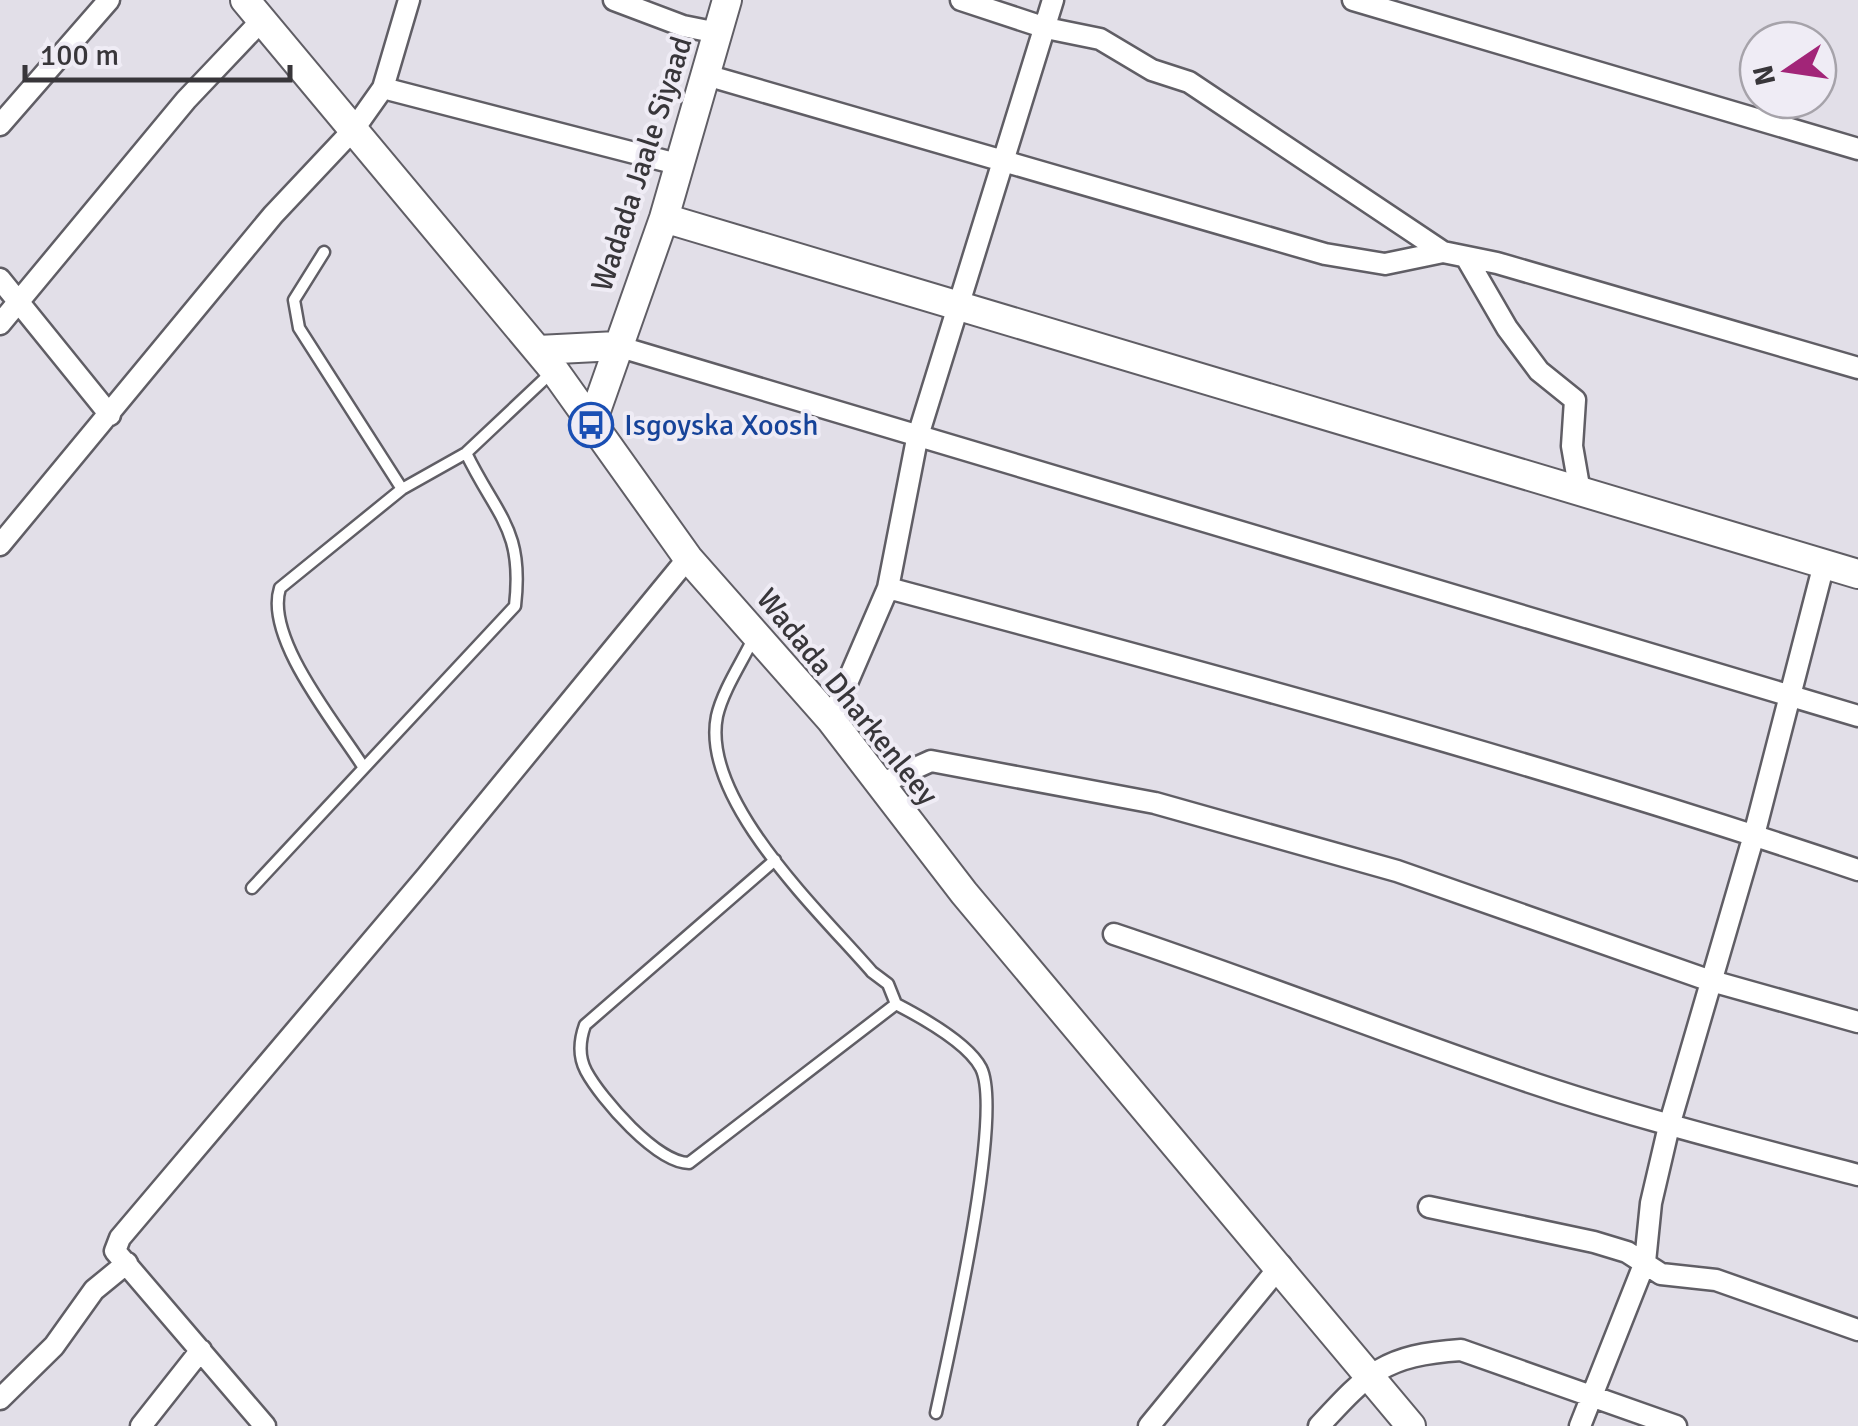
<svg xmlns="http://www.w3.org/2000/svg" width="1858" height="1426" viewBox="0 0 1858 1426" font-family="Signika,sans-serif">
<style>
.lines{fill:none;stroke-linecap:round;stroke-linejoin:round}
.lane-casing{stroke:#605e65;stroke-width:15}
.street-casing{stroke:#605e65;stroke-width:25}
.secondary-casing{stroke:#605e65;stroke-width:32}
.lane{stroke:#fff;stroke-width:10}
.street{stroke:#fff;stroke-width:20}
.secondary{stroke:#fff;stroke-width:28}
.labels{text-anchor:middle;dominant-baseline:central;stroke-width:8;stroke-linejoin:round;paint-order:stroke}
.street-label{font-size:30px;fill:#38363a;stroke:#efecf5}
.transit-label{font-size:30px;fill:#164399;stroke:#efecf5;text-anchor:start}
</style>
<rect width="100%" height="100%" fill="#e2dfe8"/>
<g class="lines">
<defs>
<path id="lane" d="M324,252L294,300L299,328L402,489
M753,639C742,662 723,690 717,716C700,800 821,913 872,972L888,984L896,1004C921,1017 968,1043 981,1068C1004,1114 949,1352 936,1413
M364,768C337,725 264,638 280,588L402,489L466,453L553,371
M775,860L585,1025C580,1039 578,1056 586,1071C601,1099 657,1163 689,1163L896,1004
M252,888L515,606C524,529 497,517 466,453"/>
<path id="street" d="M614,0L683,26L718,33
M961,0L1046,28L1100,39L1152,70L1189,82L1443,252
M1353,0L1858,149
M706,75L1325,254L1385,264L1443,252L1497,263L1858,368
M383,88L681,165
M0,125L109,0
M1467,259L1507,328L1539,371L1575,400L1572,446L1580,492
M0,279L110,415
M0,324L186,100L262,20
M617,346L1858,716
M0,545L273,215L354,129L383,88L409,0
M888,588C1213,675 1539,762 1858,870
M831,720L888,588L917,439L1053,0
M878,785L931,761L1155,803L1397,871L1708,980L1858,1022
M1114,934C1249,979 1381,1031 1515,1077C1628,1116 1743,1145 1858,1175
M1429,1207L1594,1242L1627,1252L1661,1274L1716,1280L1858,1330
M0,1399L54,1346L94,1290L127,1263
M141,1426L201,1350
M265,1426L115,1251L120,1238L426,877L688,558
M1149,1426L1281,1265
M1319,1426C1368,1373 1384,1355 1461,1350L1676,1426
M1580,1426L1645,1262L1651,1203L1669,1126L1754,835L1824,564"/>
<path id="secondary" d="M245,0L554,370L688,558L831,720L964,893L1411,1426
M664,218L1858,574
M538,350L617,346
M591,425L664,218L727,0"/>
</defs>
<use href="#lane" class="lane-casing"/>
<use href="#street" class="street-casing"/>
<use href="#secondary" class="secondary-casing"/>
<use href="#lane" class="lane"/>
<use href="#street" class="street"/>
<use href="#secondary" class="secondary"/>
</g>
<defs>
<symbol id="bus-ring" viewBox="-11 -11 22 22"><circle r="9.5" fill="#efecf5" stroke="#1a4fb4" stroke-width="1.5"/><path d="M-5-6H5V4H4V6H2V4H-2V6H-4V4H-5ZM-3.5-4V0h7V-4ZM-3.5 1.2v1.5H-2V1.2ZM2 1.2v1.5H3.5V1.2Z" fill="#1a4fb4"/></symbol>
</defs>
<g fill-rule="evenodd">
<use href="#bus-ring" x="566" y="400" width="50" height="50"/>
</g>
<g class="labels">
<g class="street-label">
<text transform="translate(642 164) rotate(-72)">Wadada Jaale Siyaad</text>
<text transform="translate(847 697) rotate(51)">Wadada Dharkenleey</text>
</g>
<g class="transit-label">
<text x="624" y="425">Isgoyska Xoosh</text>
</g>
</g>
<g transform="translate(1788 70) rotate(257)"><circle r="48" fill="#efecf5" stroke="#a6a3aa" stroke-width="2.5"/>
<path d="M0-8L18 38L0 25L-18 38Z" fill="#a22578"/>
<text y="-15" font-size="28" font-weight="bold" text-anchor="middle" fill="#38363a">N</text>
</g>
<path d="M25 65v15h265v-15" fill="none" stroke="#38363a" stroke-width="5"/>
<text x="40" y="65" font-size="30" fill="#38363a" stroke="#efecf5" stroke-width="8" paint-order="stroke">100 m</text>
</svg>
